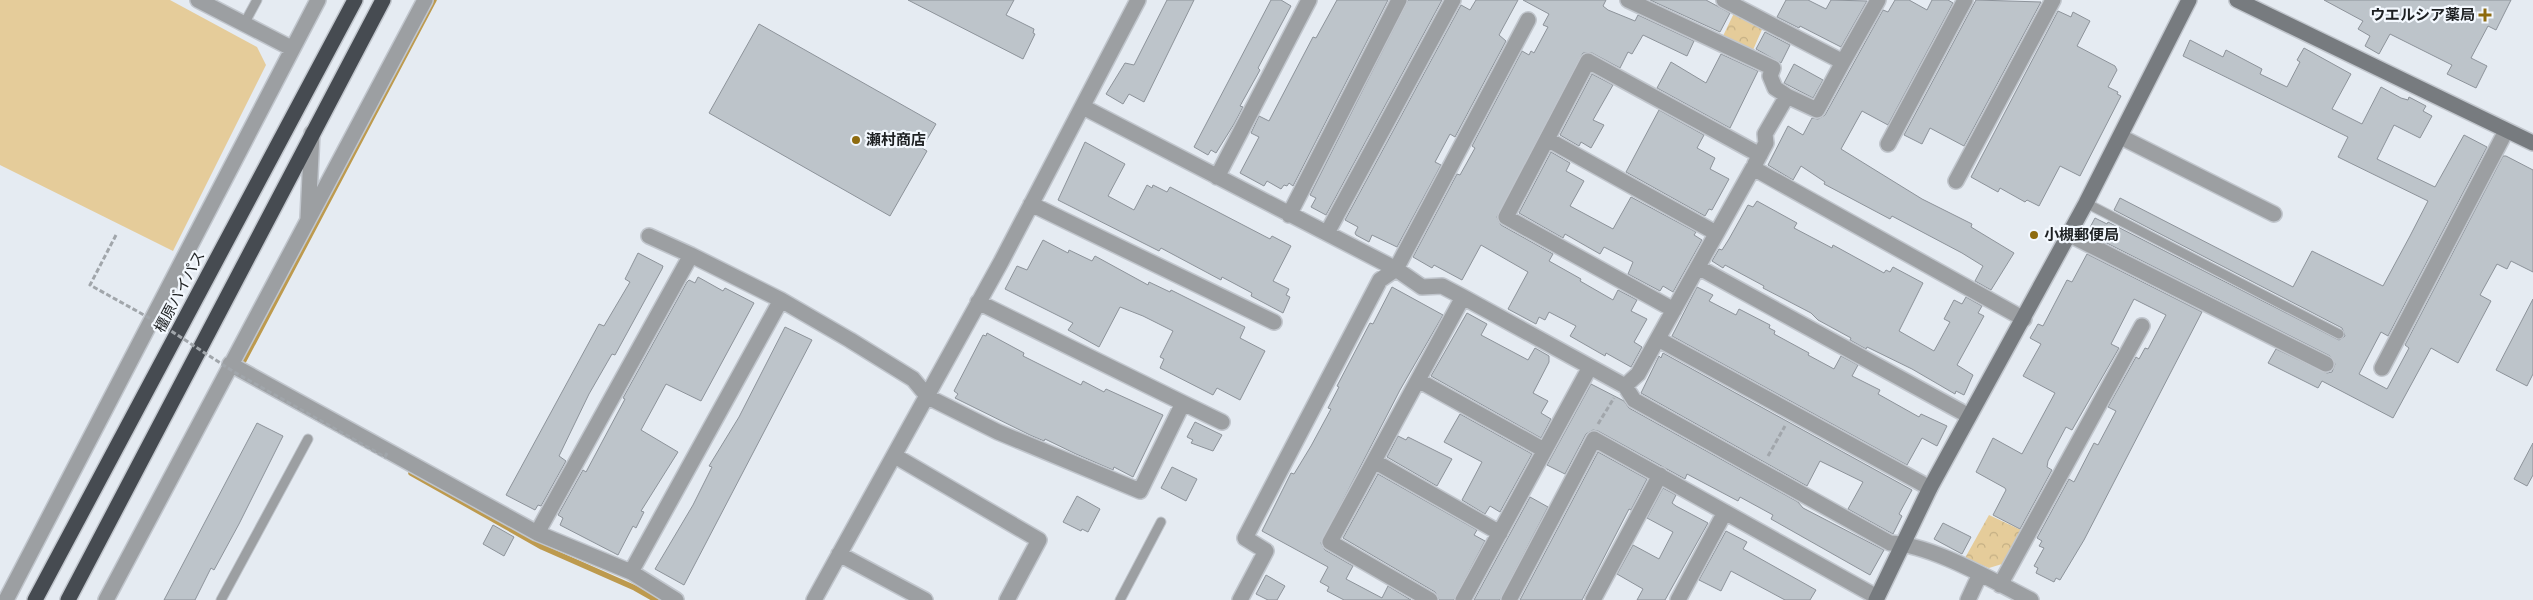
<svg xmlns="http://www.w3.org/2000/svg" width="2533" height="600" viewBox="0 0 2533 600" font-family="'Sofia Sans Condensed','Noto Sans JP',sans-serif">
<style>
.park{fill:url(#park-crowns)}
.garden{fill:#e5cc9a}
.lines{fill:none;stroke-linecap:round;stroke-linejoin:round}
.stream{stroke:#bd9a4e;stroke-width:5.5}
.building{fill:#bdc4ca;stroke:#8d939a}
.lane-casing{stroke:#c1c6cd;stroke-width:11}
.street-casing{stroke:#c1c6cd;stroke-width:18}
.secondary-casing{stroke:#c1c6cd;stroke-width:18}
.highway-casing{stroke:#c1c6cd;stroke-width:18}
.path{stroke:#a1a6ab;stroke-width:3;stroke-dasharray:5 2.5;stroke-linecap:butt}
.lane{stroke:#9c9fa2;stroke-width:9}
.street{stroke:#9c9fa2;stroke-width:15}
.secondary{stroke:#777b7f;stroke-width:15}
.highway{stroke:#464b51;stroke-width:15}
.path-bridge{stroke:#a1a6ab;stroke-width:3;stroke-dasharray:5 2.5;stroke-linecap:butt}
.poi-dot{fill:#8e6b0f;stroke:#f3f8fe;stroke-width:2}
.labels{text-anchor:middle;dominant-baseline:central;stroke-width:4.5;stroke-linejoin:round;paint-order:stroke}
.poi-label{font-size:15px;font-weight:bold;fill:#1d2022;stroke:#f3f8fe;text-anchor:start}
.street-label{font-size:15px;fill:#1d2022;stroke:#f3f8fe}
</style>
<defs>
<pattern id="park-crowns" width="20" height="18" patternUnits="userSpaceOnUse" patternTransform="scale(1.25)"><rect width="20" height="18" fill="#e5cc9a"/><path d="M2 6a3 3 0 1 1 6 0M12 15a3 3 0 1 1 6 0" fill="none" stroke="#c4af84"/></pattern>
</defs>
<rect width="100%" height="100%" fill="#e5ebf2"/>
<path class="park" d="M1735,11L1764,25L1753,50L1723,36Z
M1989,515L2021,530L2002,564L1989,568L1965,558Z"/>
<path class="garden" d="M0,0H170L257,47L266,65L173,251L0,165Z"/>
<g class="lines">
<path class="stream" d="M242,364L434,0
M411,473L542,547L635,588L656,600"/>
</g>
<path class="building" d="M908,0H1014L1006,15L1034,29L1033,33L1035,34L1023,59Z
M1167,0H1194L1144,102L1129,94L1123,104L1106,94L1125,63L1134,65Z
M1271,0H1281L1291,6L1258,68L1260,70L1240,106L1243,107L1234,124L1216,153L1211,150L1208,155L1194,147Z
M1337,0H1388L1293,186L1289,183L1287,186L1284,185L1281,189L1267,181L1264,186L1240,173L1259,137L1251,133L1259,116L1269,121L1313,37L1316,38Z
M1408,0H1442L1326,215L1311,207L1316,198L1310,195Z
M1476,0H1518L1499,35L1506,41L1455,137L1450,134L1435,162L1441,165L1397,247L1372,235L1369,242L1356,235L1355,233L1358,227L1345,220L1461,5L1470,10Z
M1523,0H1606L1603,6L1608,10L1635,21L1638,15L1694,41L1687,56L1643,35L1632,54L1628,52L1620,68L1592,53H1583L1497,217L1501,225L1553,254L1549,261L1581,279L1580,281L1613,300L1618,290L1637,300L1631,311L1647,319L1634,342L1642,347L1631,367L1606,353L1605,356L1570,336L1576,326L1549,312L1545,320L1539,317L1536,324L1508,309L1528,272L1481,245L1462,280L1434,265L1432,268L1413,257L1457,174L1460,175L1475,148L1472,146L1522,51L1529,55L1531,51L1534,53L1548,27L1543,25L1549,14Z
M1650,0H1706L1730,13L1720,32Z
M1786,0H1808L1826,9L1831,0L1867,1L1841,47L1800,26L1799,28L1777,17Z
M1895,0H1909L1927,10L1932,0H1948L1953,3L1888,125L1862,111L1841,149L1922,199L1972,224L1971,227L2014,253L1991,290L1975,281L1983,266L1962,253L1892,216L1890,219L1824,184L1825,182L1801,166L1793,180L1768,165L1788,126L1803,135L1812,118L1818,119L1825,115L1883,10L1888,12Z
M1976,0L2041,2L1964,146L1930,128L1922,144L1904,135Z
M2324,0H2511L2496,30L2488,26L2471,58L2487,66L2476,88L2447,74L2452,65L2390,34L2379,54L2365,46L2370,36L2358,29L2363,21Z
M2058,11L2071,17L2073,12L2090,21L2077,46L2115,66L2117,70L2108,87L2118,92L2117,94L2121,96L2080,176L2060,166L2039,206L2027,200L2025,202L2000,188L1998,192L1971,177Z
M759,24L936,124L922,148L927,151L890,216L709,113Z
M1765,32L1790,45L1781,63L1756,49Z
M2190,40L2223,57L2226,50L2262,69L2260,74L2287,87L2300,62L2297,60L2304,48L2351,74L2332,109L2362,124L2381,87L2401,98L2408,100L2409,97L2426,106L2423,111L2432,116L2420,138L2394,125L2377,159L2435,187L2464,135L2487,147L2388,336L2381,332L2359,374L2387,389L2409,348L2405,345L2503,156H2506L2533,170V272L2511,261L2507,269L2497,264L2480,295L2491,301L2458,363L2431,348L2393,418L2322,381L2318,388L2268,363L2276,349L2327,373L2332,372L2335,364L2330,356L2087,233L2095,218L2107,224L2108,222L2339,340L2345,336L2342,328L2114,210L2120,198L2293,287L2312,251L2383,286L2410,236L2428,201L2338,157L2348,137L2183,56Z
M1721,54L1758,71L1730,128L1657,88L1671,62L1706,83Z
M1794,64L1823,80L1813,98L1784,83Z
M1592,74L1613,85L1593,120L1604,125L1591,148L1581,142L1579,146L1560,135Z
M1659,110L1704,135L1697,148L1715,158L1710,169L1729,179L1712,210L1709,209L1705,216L1626,172Z
M1085,142L1125,164L1108,196L1134,210L1147,185L1152,188L1153,185L1167,192L1170,187L1270,239L1272,236L1291,246L1273,281L1289,289L1286,295L1290,297L1283,313L1251,296L1252,293L1222,277L1221,280L1161,248L1159,251L1058,200Z
M1551,152L1570,163L1566,171L1584,181L1570,206L1613,229L1631,197L1696,232L1694,235L1702,240L1673,292L1663,286L1660,291L1628,274L1633,262L1604,247L1600,254L1565,234L1563,238L1519,213Z
M1757,201L1797,223L1794,228L1832,248L1833,245L1884,273L1886,270L1890,272L1893,267L1923,283L1899,331L1934,351L1950,322L1944,319L1954,300L1962,304L1966,297L1982,306L1978,313L1984,316L1957,365L1973,375L1964,395L1956,391L1955,394L1912,369L1867,347L1866,349L1850,340L1851,338L1818,320L1811,313L1763,288L1764,286L1725,265L1723,268L1712,261L1719,249L1722,250L1729,239L1748,205L1753,207Z
M1043,240L1068,253L1069,250L1092,261L1095,256L1148,285L1149,282L1170,292L1171,290L1245,327L1240,338L1265,351L1240,400L1217,388L1213,395L1160,368L1164,359L1160,357L1173,331L1143,316L1120,307L1099,347L1068,330L1073,323L1005,289L1017,266L1027,270Z
M638,253L663,266L662,269L615,355L612,354L589,394L559,456L566,461L541,506L538,505L535,510L506,495L599,324L604,326L630,282L625,279Z
M2087,254L2202,312L2084,540L2060,580L2056,578L2054,582L2036,573L2038,568L2034,566L2044,548L2039,546L2042,541L2037,538L2069,479L2074,482L2094,443L2098,445L2116,411L2108,407L2136,357L2139,359L2145,348L2148,349L2166,315L2134,299L2111,344L2119,348L2072,430L2066,427L2048,461L2047,467L2052,470L2020,529L1993,515L2006,490L2005,488L1976,472L1993,438L2022,454L2055,393L2023,376L2041,344L2030,338L2038,324L2043,326L2067,280L2072,282Z
M698,277L723,291L725,288L754,303L701,401L666,384L641,430L678,452L641,511L644,512L636,528L633,526L618,555L560,525L563,518L558,515L583,470L586,472L625,399L623,398L687,282L689,280L695,283Z
M1392,287L1443,315L1400,390L1321,543L1325,550L1353,566L1346,579L1382,598L1388,586L1411,600H1344L1327,591L1329,587L1320,582L1328,567L1262,531L1291,473L1294,474L1311,446L1331,409L1328,408L1339,387L1337,386L1370,323L1373,324Z
M1697,287L1713,295L1709,301L1736,315L1739,309L1770,325L1769,328L1775,331L1774,334L1809,353L1808,355L1834,369L1841,356L1858,365L1852,376L1880,390L1878,394L1919,417L1921,414L1947,426L1937,446L1922,438L1907,465L1672,336Z
M2533,299V374L2527,386L2496,370Z
M1467,313L1487,324L1481,335L1528,360L1535,348L1549,356V362L1533,393L1548,401L1541,413L1551,419L1541,438L1431,376Z
M785,327L812,340L684,585L655,569L693,505L712,467L709,466L739,417Z
M987,333L1024,353L1023,356L1081,385L1083,381L1104,392L1106,389L1163,415L1133,477L1114,467L1113,470L1076,454L1045,439L1044,441L1030,435L955,398L958,394L954,391L983,335L986,336Z
M1663,353L1912,490L1899,514L1902,516L1893,534L1848,509L1863,482L1820,461L1807,486L1641,393L1659,356L1661,358Z
M1591,384L1624,401L1629,408L1798,502L1803,508L1884,550L1870,575L1771,519L1773,515L1740,497L1738,501L1687,474L1685,479L1598,431L1593,430L1586,434L1565,474L1547,465Z
M1460,414L1532,454L1500,512L1490,506L1485,514L1462,500L1482,462L1444,442Z
M1195,422L1222,435L1213,451L1191,443L1193,440L1187,437Z
M257,423L283,436L239,524L214,570L211,568L195,600H164Z
M1398,436L1406,440L1408,437L1452,459L1437,486L1387,457Z
M2533,443V475L2527,486L2514,479Z
M1598,452L1647,479L1631,510L1629,509L1582,600H1520Z
M1172,467L1197,479L1186,501L1161,488Z
M1378,474L1477,530L1474,535L1485,541L1454,600H1439L1435,592L1343,538Z
M1663,488L1676,495L1672,503L1676,506L1708,523L1665,600H1637L1643,589L1617,574L1633,545L1659,559L1673,532L1647,518Z
M1077,496L1100,509L1088,532L1082,529L1081,531L1063,522Z
M1530,497L1548,507L1500,600H1474Z
M1943,523L1971,537L1962,554L1934,539Z
M493,525L514,537L504,556L483,544Z
M1726,531L1747,542L1743,549L1816,590L1810,600H1785L1731,571L1721,591L1699,580Z
M1266,575L1285,586L1277,600H1268L1256,594Z"/>
<g class="lines">
<defs>
<path id="lane" d="M244,24L257,0
M2086,203L2339,334
M221,600L308,439
M1120,600L1161,522"/>
<path id="street" d="M198,0L291,48
M1628,0L1773,68L1770,76L1775,88L1787,96
M1724,0L1843,62L1878,0
M1083,107L1396,269L1422,287L1442,286L1463,297L1625,386L1634,400L1890,543C1933,545 1991,580 2031,600
M2121,137L2274,214
M1547,139L1716,233
M1888,144L1965,0
M1755,164L1766,143L1765,134L1787,96L1817,110L1843,62
M1217,177L1309,0
M1956,181L2053,0
M1031,204L1274,322
M1289,215L1399,0
M308,218L312,133
M1327,233L1453,0
M2070,235L2326,364
M649,236L691,255
M1698,267L1969,416
M1674,310L1506,217L1588,61L1760,155
M1658,339L1930,488
M230,364L537,533L631,572L676,600
M2382,368L2506,131
M1418,380L1544,450
M1625,386L1638,374L1753,168L2024,319
M1183,403L1222,422
M895,456L1039,540L1007,600
M1374,461L1500,533
M537,533L691,255L781,300L850,340L913,379L928,397L998,432L1140,491L1183,403L978,302
M839,554L925,600
M631,572L781,300
M2000,585L2142,326
M6,600L318,0
M106,600L425,0
M814,600L1001,262L1138,0
M1240,600L1266,551L1245,538L1380,280L1396,269L1528,20
M1430,600L1330,542L1463,297
M1463,600L1590,367
M1509,600L1594,439L1877,597
M1593,600L1660,475
M1678,600L1725,512
M1968,600L1980,574"/>
<path id="secondary" d="M2237,0L2533,143
M1876,600L1930,488L2086,203L2189,0"/>
<path id="highway" d="M35,600L355,0
M68,600L383,0"/>
</defs>
<use href="#lane" class="lane-casing"/>
<use href="#street" class="street-casing"/>
<use href="#secondary" class="secondary-casing"/>
<use href="#highway" class="highway-casing"/>
<path class="path" d="M1598,424L1614,398
M1768,456L1785,426"/>
<use href="#lane" class="lane"/>
<use href="#street" class="street"/>
<use href="#secondary" class="secondary"/>
<use href="#highway" class="highway"/>
<path class="path-bridge" d="M116,235L90,285L162,325L234,372L385,457L388,451"/>
</g>
<g class="poi-dot">
<path d="M2482.5 7.5h5v5h5v5h-5v5h-5v-5h-5v-5h5z"/>
<circle cx="856" cy="140" r="5"/>
<circle cx="2034" cy="235" r="5"/>
</g>
<g class="labels">
<g class="poi-label">
<text x="2475" y="15" text-anchor="end">ウエルシア薬局</text>
<text x="866" y="140">瀬村商店</text>
<text x="2044" y="235">小槻郵便局</text>
</g>
<g class="street-label">
<text transform="translate(180 292) rotate(-62)">橿原バイパス</text>
</g>
</g>
</svg>
